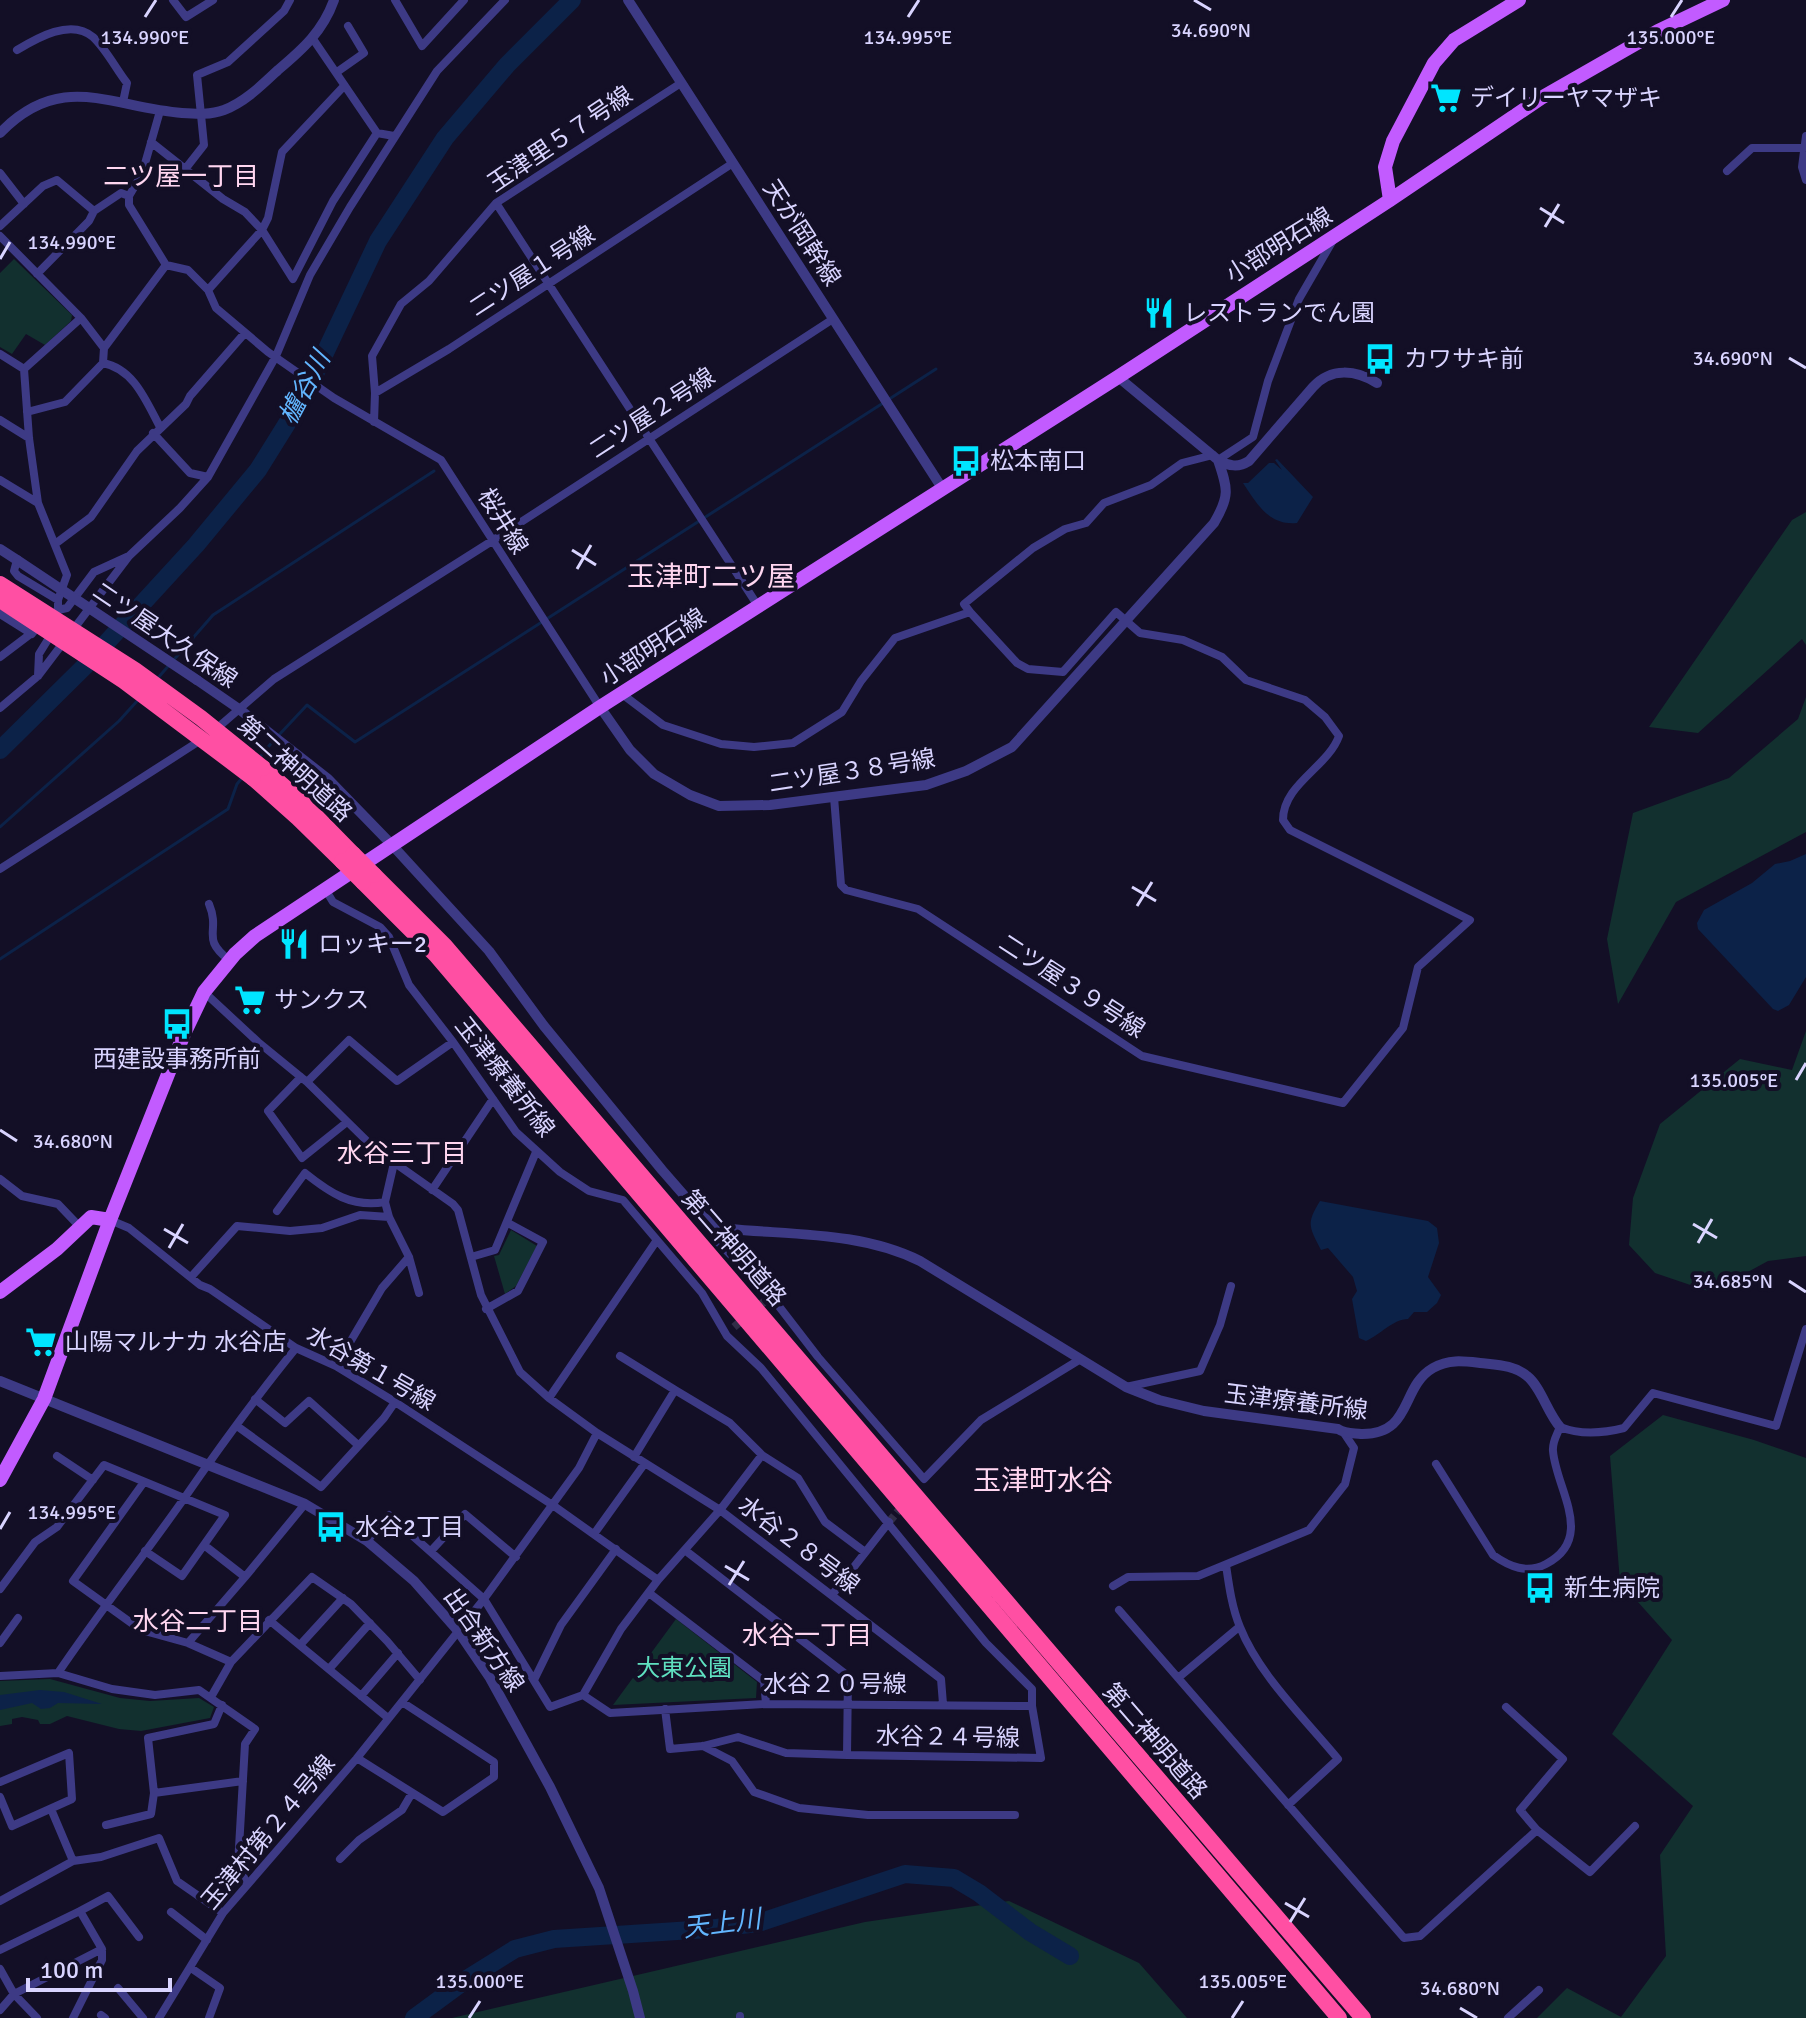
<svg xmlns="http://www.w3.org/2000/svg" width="1806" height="2018" viewBox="0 0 1806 2018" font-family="Signika,'Noto Sans JP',sans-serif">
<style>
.green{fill:#12302f}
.water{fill:#0c2248}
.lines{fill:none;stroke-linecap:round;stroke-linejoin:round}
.stream{stroke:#0c2248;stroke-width:3}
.river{stroke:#0c2248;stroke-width:18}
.minor-tunnel{stroke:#312d47;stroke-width:8;stroke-dasharray:8 4;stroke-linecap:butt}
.minor{stroke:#3d3a85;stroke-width:8}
.tertiary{stroke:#3d3a85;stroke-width:10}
.primary{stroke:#c25bff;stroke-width:14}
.motorway{stroke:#ff4fa3;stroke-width:16}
.tertiary-bridge{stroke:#3d3a85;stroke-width:10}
.motorway-bridge{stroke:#ff4fa3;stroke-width:16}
.ticks{fill:none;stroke:#d9d4ff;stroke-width:3}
.labels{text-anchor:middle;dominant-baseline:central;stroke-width:8;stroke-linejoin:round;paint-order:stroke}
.poi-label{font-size:24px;fill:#d9d4ff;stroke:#130f26;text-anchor:start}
.street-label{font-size:24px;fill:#d9d4ff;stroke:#130f26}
.park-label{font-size:24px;fill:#5fe0c0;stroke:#130f26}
.neighbourhood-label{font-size:26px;fill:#ffd6f0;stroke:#130f26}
.water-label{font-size:26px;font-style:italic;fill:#62b6ff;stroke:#130f26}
.quarter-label{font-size:28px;fill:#ffd6f0;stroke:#130f26}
.ticks-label{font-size:20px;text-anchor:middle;fill:#d9d4ff;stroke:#130f26;stroke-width:8;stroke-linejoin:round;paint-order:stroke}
</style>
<rect width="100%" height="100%" fill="#130f26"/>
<path class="green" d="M14,259L72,315L71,321L45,345L26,334L12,354L0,347V273Z
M1806,512V645L1802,639L1698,733L1649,727L1792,520Z
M1806,697V832L1676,902L1618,1004L1607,939L1633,813L1729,778L1798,719Z
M1806,1031V1256L1768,1261L1711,1292L1655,1273L1629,1245L1633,1198L1660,1124L1740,1059L1792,1070Z
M511,1230L537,1246L516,1286L505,1294L494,1256L499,1255Z
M1663,1415L1754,1440L1806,1458V2018H1537L1567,1988L1621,2017L1666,1956L1660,1855L1693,1806L1612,1734L1672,1640L1620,1582L1610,1456Z
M676,1619L757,1682L756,1698L613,1705Z
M50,1679L120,1698L150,1701L199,1698L214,1707L210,1718L141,1731L119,1729L67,1716L50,1724H40L38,1720L22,1717L12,1719V1724L0,1726V1681Z
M1009,1901L1139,1963L1187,2018H452L865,1922Z"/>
<path class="water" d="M1277,459L1313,497L1297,523C1269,526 1257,504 1243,483H1248L1269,463H1274L1282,470L1275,460Z
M1806,854V977L1789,1005L1778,1011L1773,1009L1698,929L1697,923L1704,910L1752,883L1775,864L1790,861Z
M1320,1201L1428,1221L1437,1228L1439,1243L1428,1277L1441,1295L1437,1303L1427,1312H1414L1408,1319C1393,1319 1380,1335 1366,1341L1359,1338L1352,1299L1357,1291L1353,1277L1328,1248L1321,1250C1309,1226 1306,1224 1320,1201Z
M40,1690L64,1692L102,1704L58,1703L50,1708L41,1709L32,1703L0,1710V1695Z"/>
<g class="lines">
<path class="stream" d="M157,679L213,615L434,471
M278,736L307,705L355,742L936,369
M260,757L273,741
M0,827L119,721L138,700
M0,959L228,809L237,784L242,778"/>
<path class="river" d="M0,750L86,665L196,545L258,470L306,393L378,241L445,138L507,65L572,0
M414,2018L467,1979L515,1949L554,1939L708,1929L758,1923L905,1874L954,1878L979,1893L1030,1932L1070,1956"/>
<path class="minor-tunnel" d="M734,1327L771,1296
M889,1522L904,1504"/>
<path class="minor" d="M173,0L186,17L213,0
M395,0L422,46L464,0
M313,39L377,133L394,136
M17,50C37,38 71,18 93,37C106,49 116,69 127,83L123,102
M337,72L364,53L348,26
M160,111L142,174L129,196V205L166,265L188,270L208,290L216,308L268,352L334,398L441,460L600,707
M1806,136L1802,167L1806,180
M151,142L223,199L245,212L262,230L293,279L333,201L377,133
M186,168L204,145L197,75L228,62L284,11L290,0
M1727,171L1752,148H1804
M0,173L24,204
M496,203L758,606
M94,211L121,193L129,196
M0,226L43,186L57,180L94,211L89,221L37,274
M0,236L81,318L24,369
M208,290L262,230L268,218L282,152L344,86
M81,318L104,348
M0,354L24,369L29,438L38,503L67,575L58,600V610L50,617
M103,363C134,369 146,401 160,427
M375,393L372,356L401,304L429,281L496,203L681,83
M27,412L65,402L103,363L104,348L166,265
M0,420L29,438
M374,422L375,393L449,349L733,163
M153,433L190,473L208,477
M1218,460L1253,437L1268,381L1299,299L1332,242
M0,480L38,503
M55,544L91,517L137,451L186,404L190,396L244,334
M17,560L14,571L18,576L58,600
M58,610L67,608L94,572L129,556
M970,612L964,604L1033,548L1065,529L1086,523L1104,503L1151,485L1182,463L1213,455
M0,614L32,634
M0,657L41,626
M38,676L39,654L52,633
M622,694L663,725L721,744L754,747L793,743L842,712L861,681L895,638L970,612L1017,663L1028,669L1063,672L1116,612L1140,633L1183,640L1222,657L1246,680L1305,700L1325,717L1339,736C1328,767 1283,784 1283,820L1290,830L1470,920L1418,967L1403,1028L1343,1103L1142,1056L918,909L846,890L841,885L834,797
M0,708L38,676L129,556L180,508L208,477L276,356L310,275L350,207L437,71L505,0
M215,730L274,679L492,541L833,319
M0,869L204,738
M325,889L333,902L380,927L389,937L409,985L453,1042L516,1132L560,1172L589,1191L623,1200L702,1293L727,1336L761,1368L986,1643L1032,1689V1706L1041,1758L847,1755L848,1676L686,1551
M209,904C221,933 200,937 229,960
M204,992L258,1042L307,1082L375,1149L453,1204L458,1210L481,1295L520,1372L549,1398L597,1433L720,1510L762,1455
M301,1077L268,1111L302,1158L347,1122
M307,1082L349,1040L397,1081L453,1042
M394,1163L385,1202L389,1217L409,1257L419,1293
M0,1179L22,1196L58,1204L79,1226
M432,1190L493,1099
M277,1211L305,1173C330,1193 352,1208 385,1202
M110,1220L129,1228L200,1285L210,1289L296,1348L336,1366L395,1402L554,1506L658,1580
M714,1224L715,1239L771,1296L818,1357L924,1479L981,1420L1079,1360
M471,1257L495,1250L536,1152
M191,1277L237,1226L290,1231L322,1228L360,1215L389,1217
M486,1309L518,1291L543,1242L508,1223
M620,1356L675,1390
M336,1366L382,1288L409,1257
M1126,1387L1200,1371L1220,1325L1231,1286
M549,1398L657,1240
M255,1399L285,1423L309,1401L358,1445
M237,1426L321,1487L384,1418L395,1402
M57,1456L93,1480
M634,1457L675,1390L730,1423L762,1455L798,1478L825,1522L865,1552
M1436,1464L1493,1555C1510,1567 1527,1574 1546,1564C1596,1538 1556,1489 1553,1451C1552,1442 1557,1435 1560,1427C1580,1435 1604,1433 1624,1428L1653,1393L1776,1426L1806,1329
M144,1482L73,1581L141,1630L188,1643L245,1577L204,1545
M594,1534L645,1463
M367,1541L389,1515L484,1599L550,1707L583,1695L610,1713L766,1704L1032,1706
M431,1551L465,1514L516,1557
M1226,1565C1229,1586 1232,1608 1240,1627C1259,1675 1305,1719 1338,1759L1288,1805
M245,1577L305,1504
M1113,1586L1128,1577L1198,1576L1309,1530L1345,1484L1354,1448L1344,1433
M0,1589L35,1542L57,1527L104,1465L225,1515L182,1576L145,1551
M649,1593L764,1681L766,1704
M832,1595L889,1522
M1119,1610L1404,1938L1420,1936L1537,1830
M269,1620L388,1718
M0,1643L18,1618
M188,1643L231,1662
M300,1645L343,1598
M329,1669L370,1623
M58,1673C98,1614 142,1558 183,1500C219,1448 256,1397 296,1348
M0,1676L58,1673L112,1689L155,1695L199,1690L255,1729L245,1744L238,1865L246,1882
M1178,1678L1239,1627
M534,1680L561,1625L616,1549
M583,1695L621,1629L658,1580L720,1510L941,1679L943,1704
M361,1696L398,1653
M211,1697L231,1662L312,1577L351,1604L387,1641L420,1680
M222,1705L214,1724L148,1738L154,1793L243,1781
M1506,1707L1563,1759L1520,1810L1537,1830L1590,1872L1635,1826
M665,1709L670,1749L703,1746L738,1737L786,1753L847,1755
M703,1746L732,1761L754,1792L799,1808L868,1815H1015
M357,1758L443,1812L494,1777V1762L402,1702
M0,1782L69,1753L72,1799L12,1826L0,1797
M51,1809L73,1861
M106,1825L151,1814L154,1793
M340,1859L359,1840L402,1810L412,1793
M0,1901L73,1861L101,1857L159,1838L177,1881L223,1913
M80,1911L108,1896L139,1937
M171,1912L207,1940
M0,1950L80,1911L102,1949V1960L73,2018
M191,1968L220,1988L209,2018
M0,1969L14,1994L37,2018
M118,1988L143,2018
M0,2010L14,1994L102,1949
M101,2015L105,2018
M159,2018L223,1913L357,1758L484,1599L579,1468L597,1433
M740,2018V2016
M1508,2018L1539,1990"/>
<path class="tertiary" d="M628,0L942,488
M0,133C61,70 110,107 182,113C196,114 211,115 224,110C245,102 262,85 278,70C303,49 323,31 334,0
M1118,377L1218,460C1229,466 1238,468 1249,461L1313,387C1331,367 1356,370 1377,383
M0,549L17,560
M197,680L239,709L328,779L393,846L489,951L544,1026L662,1170L703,1217L714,1224L730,1229C793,1235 862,1232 920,1261L1126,1387L1159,1400L1204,1411L1338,1429C1345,1434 1353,1433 1361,1434C1413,1435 1400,1387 1433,1368C1449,1359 1463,1361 1480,1363C1497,1365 1514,1365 1527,1376C1541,1387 1547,1412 1560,1427
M600,707L630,750L654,774L690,795L719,806L770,805L926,785L966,771L1012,747L1214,523C1230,496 1228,489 1218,460
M0,1381L305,1504L367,1541L414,1581L458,1631L490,1678L550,1787L599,1888L633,1991L640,2018"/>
<path class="primary" d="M1390,200L1385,167L1393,141L1434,63L1454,40L1519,0
M0,1292L57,1249L91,1217L110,1220
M0,1480L44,1399L110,1220L184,1034L204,992L235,954L255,936L600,707L1118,377L1390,200L1541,98L1658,31L1723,0"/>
<path class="motorway" d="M263,768L306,806L353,854
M253,778L298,818L342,861
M374,875L445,946L1363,2018
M363,882L436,955L1339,2018"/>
<path class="tertiary-bridge" d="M17,560L197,680"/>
<path class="motorway-bridge" d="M0,584L135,670L201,718L263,768
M0,600L124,681L253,778
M353,854L374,875
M342,861L363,882"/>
</g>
<path class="ticks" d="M1194,0L1211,10M145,17L156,0M908,17L919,0M1671,17L1682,0M1540,208L1564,223M1545,227L1559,204M0,259L10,242M1789,358L1806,368M572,550L596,565M577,569L591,545M1132,887L1156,901M1137,906L1152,882M1796,1080L1806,1063M0,1130L17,1141M1693,1224L1717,1238M164,1229L188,1243M1698,1243L1712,1219M169,1248L183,1224M1789,1281L1806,1292M0,1529L10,1512M725,1566L749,1580M729,1585L744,1561M1285,1903L1309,1917M1290,1922L1305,1898M1460,2008L1477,2018M469,2018L480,2001M1232,2018L1243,2001"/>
<defs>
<symbol id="supermarket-bare" viewBox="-9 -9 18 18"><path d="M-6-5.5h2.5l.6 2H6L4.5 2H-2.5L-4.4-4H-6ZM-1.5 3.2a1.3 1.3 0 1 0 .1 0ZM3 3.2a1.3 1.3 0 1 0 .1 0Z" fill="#00e5ff" stroke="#130f26" stroke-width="2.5" paint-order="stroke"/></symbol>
<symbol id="restaurant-bare" viewBox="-9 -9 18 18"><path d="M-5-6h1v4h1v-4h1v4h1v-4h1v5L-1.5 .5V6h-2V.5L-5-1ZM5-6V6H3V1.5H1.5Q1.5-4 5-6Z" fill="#00e5ff" stroke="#130f26" stroke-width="2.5" paint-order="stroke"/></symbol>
<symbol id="bus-bare" viewBox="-9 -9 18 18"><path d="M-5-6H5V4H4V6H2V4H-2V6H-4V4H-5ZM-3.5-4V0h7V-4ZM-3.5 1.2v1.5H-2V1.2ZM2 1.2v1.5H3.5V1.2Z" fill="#00e5ff" stroke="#130f26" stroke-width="2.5" paint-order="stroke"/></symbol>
</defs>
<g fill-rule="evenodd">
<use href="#supermarket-bare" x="1424" y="76" width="44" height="44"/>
<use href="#restaurant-bare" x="1137" y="291" width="44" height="44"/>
<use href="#bus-bare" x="1358" y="337" width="44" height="44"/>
<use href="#bus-bare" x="944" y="439" width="44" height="44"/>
<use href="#restaurant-bare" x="272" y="922" width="44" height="44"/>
<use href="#supermarket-bare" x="228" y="978" width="44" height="44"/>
<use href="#bus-bare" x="155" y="1002" width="44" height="44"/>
<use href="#supermarket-bare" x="19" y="1320" width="44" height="44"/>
<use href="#bus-bare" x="309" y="1505" width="44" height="44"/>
<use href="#bus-bare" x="1518" y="1566" width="44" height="44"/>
</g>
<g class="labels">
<g class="poi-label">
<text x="1470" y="98">デイリーヤマザキ</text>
<text x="1183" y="313">レストランでん園</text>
<text x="1404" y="359">カワサキ前</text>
<text x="990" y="461">松本南口</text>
<text x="318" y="944">ロッキー2</text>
<text x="274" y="1000">サンクス</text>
<text x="177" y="1059" text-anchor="middle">西建設事務所前</text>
<text x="65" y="1342">山陽マルナカ 水谷店</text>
<text x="355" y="1527">水谷2丁目</text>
<text x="1564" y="1588">新生病院</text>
</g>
<g class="street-label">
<text transform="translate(560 139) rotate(-34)">玉津里５７号線</text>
<text transform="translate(802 233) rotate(57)">天が岡幹線</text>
<text transform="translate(1279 245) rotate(-32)">小部明石線</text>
<text transform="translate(532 271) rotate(-33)">二ツ屋１号線</text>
<text transform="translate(652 413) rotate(-33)">二ツ屋２号線</text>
<text transform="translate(503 521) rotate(58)">桜井線</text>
<text transform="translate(165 635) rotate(34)">二ツ屋大久保線</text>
<text transform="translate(653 647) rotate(-33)">小部明石線</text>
<text transform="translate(295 769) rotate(42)">第二神明道路</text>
<text transform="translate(852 771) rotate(-9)">二ツ屋３８号線</text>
<text transform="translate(1072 986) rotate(33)">二ツ屋３９号線</text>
<text transform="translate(505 1077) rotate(52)">玉津療養所線</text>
<text transform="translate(734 1248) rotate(49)">第二神明道路</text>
<text transform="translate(371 1368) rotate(30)">水谷第１号線</text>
<text transform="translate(1296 1402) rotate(7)">玉津療養所線</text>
<text transform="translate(799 1545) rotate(37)">水谷２８号線</text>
<text transform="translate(484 1640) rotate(55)">出合新方線</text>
<text x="835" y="1684">水谷２０号線</text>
<text transform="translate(948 1737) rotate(1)">水谷２４号線</text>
<text transform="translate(1155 1741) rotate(49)">第二神明道路</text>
<text transform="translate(268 1832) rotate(-50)">玉津村第２４号線</text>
</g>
<g class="park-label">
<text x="684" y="1668">大東公園</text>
</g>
<g class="neighbourhood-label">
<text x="181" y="177">二ツ屋一丁目</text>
<text x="402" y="1154">水谷三丁目</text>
<text x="198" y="1622">水谷二丁目</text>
<text x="807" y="1636">水谷一丁目</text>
</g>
<g class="water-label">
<text transform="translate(305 388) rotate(-62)">櫨谷川</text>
<text transform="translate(722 1924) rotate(-7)">天上川</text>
</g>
<g class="quarter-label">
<text x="711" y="577">玉津町二ツ屋</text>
<text x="1043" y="1481">玉津町水谷</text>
</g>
</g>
<g class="ticks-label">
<text x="1211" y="37">34.690°N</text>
<text x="1671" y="44">135.000°E</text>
<text x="145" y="44">134.990°E</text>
<text x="908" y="44">134.995°E</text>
<text x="72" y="249">134.990°E</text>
<text x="1733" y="365">34.690°N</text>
<text x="1734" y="1087">135.005°E</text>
<text x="73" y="1148">34.680°N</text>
<text x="1733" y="1288">34.685°N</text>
<text x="72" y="1519">134.995°E</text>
<text x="480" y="1988">135.000°E</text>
<text x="1243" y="1988">135.005°E</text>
<text x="1460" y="1995">34.680°N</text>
</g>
<path d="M28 1978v12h142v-12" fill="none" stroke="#d9d4ff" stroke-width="4"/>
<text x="40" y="1978" font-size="24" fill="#d9d4ff" stroke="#130f26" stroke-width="6" paint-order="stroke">100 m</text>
</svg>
